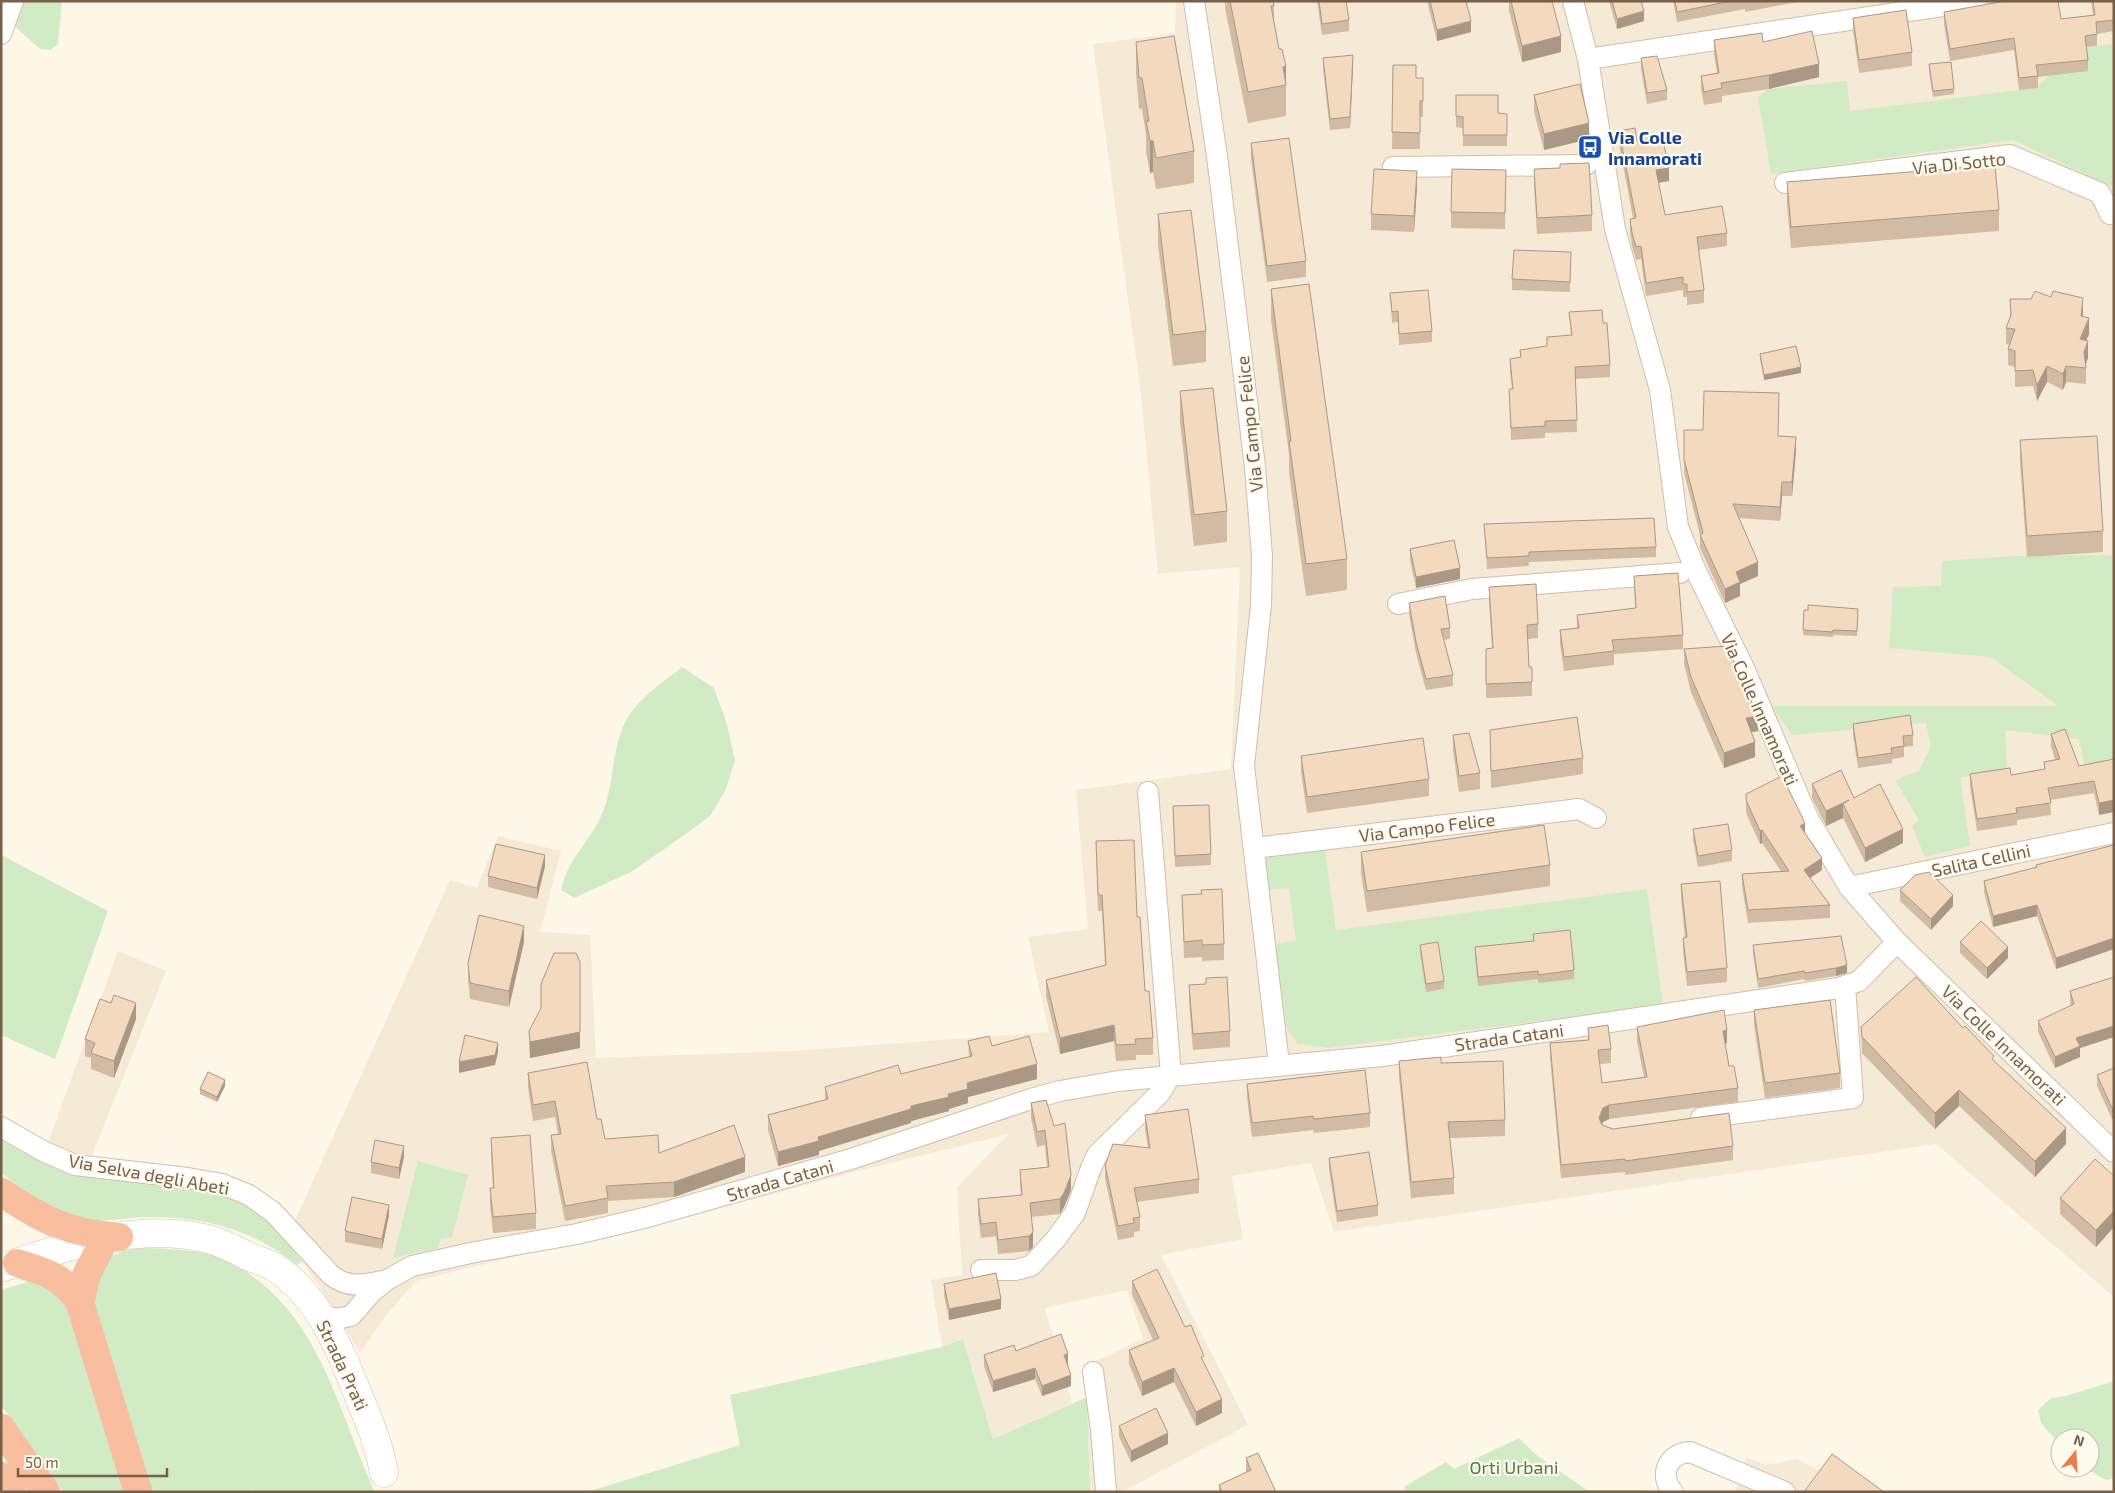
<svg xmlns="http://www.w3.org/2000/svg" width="2115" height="1493" viewBox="0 0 2115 1493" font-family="'Exo 2',sans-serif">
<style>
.residential{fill:#f5ead5}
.green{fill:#d1ecc5}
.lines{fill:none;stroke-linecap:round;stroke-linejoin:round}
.street-casing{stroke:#cfbfac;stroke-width:22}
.secondary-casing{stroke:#d5c2ac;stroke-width:29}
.highway-casing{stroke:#dcd5d0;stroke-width:29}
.street{stroke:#fff;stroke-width:20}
.secondary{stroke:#fff;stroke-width:28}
.highway{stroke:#f8be9d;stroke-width:28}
.wall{fill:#d1bba3}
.shaded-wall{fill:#aa9885}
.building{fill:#f3d9be;stroke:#aa9885}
.labels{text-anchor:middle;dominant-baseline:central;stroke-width:4.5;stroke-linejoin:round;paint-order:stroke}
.transit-label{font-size:18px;font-weight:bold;fill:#164399;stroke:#fffaee;text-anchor:start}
.street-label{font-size:18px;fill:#785f4a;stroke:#fffaee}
.park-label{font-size:18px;fill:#4d7e42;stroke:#fffaee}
</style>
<rect width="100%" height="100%" fill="#fdf7e7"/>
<path class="residential" d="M1176,1H2114V1297L1936,1144L1334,1232L1311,1163L1232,1176L1243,1239L1161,1255L1248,1425L1122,1492H1090L1086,1366L1143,1339L1127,1290L1045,1308L1072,1403L993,1439L963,1339L942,1347L931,1280L962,1275L957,1187L1009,1134L866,1169L609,1238L529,1253L416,1281L387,1314L360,1353L318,1284L286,1240L450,880L477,888L498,836L561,851L540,932L590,935L596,1058L793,1051L1049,1032L1028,937L1088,929L1076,790L1231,769L1240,567L1158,574L1141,395L1093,44L1175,33Z
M118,951L166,971L88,1165L46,1148Z
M1746,1457L1766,1465L1797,1459L1821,1472L1880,1492H1735Z"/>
<path class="green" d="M14,1H62L58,44L51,50L40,49L11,23Z
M2114,44V188L2013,140L1771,174L1758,97L1769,89L1847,81L1850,111L2037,88L2048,76L2046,53Z
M2114,555V759L2084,765L2079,739L2005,730L2007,771L1960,777L1970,846L1925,857L1912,826L1919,820L1895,780L1919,771L1931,746L1926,723L1792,735L1772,706H2058L1991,657L1889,648L1893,587L1941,586L1942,561L2015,556Z
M682,667L714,688L726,721L735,760L726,789L711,815L686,834L631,872L574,898L561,890C568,858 589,843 601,816C610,797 611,777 615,756C617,742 623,721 633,710C646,693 666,680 682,667Z
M1325,850L1336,930L1647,889L1663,1005L1328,1048L1298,1044L1287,1029L1275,944L1296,941L1289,888L1268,890L1264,857Z
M1,855L108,911L55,1059L1,1035Z
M1,1135L59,1166L221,1192L248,1203L273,1222L302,1262L297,1265C287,1258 277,1250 266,1244C231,1224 187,1216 148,1217C120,1218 92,1226 65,1215C42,1205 21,1188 1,1173Z
M418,1161L468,1175L452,1237L441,1239L438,1248L393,1258Z
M144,1248C170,1249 197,1249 223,1258C235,1262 245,1271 255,1278C323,1329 341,1418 375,1492H256L251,1489L249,1492H150L92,1305V1282L109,1257L126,1250Z
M31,1281L42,1282L69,1301L130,1492H64L1,1405V1290Z
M963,1339L993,1439L1087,1397L1090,1492H587L740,1445L730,1395L942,1347Z
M2114,1381V1478L2106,1480L2085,1468H2090V1438H2060V1445L2041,1423L2038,1410L2051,1398L2066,1396Z
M1519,1438L1535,1454L1587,1490H1647V1492H1406L1404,1487L1446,1462L1454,1469Z"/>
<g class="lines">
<defs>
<path id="street" d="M1194,1L1217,156L1255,467L1262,556L1261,605L1244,766L1279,1064
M1573,1L1588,59L1615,229L1660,390L1678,527L1696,571L1744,668L1808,818L1849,887L1897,942L2114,1152
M1,34L13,1
M1588,59L1976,1
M1393,167L1586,165
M1785,183L2010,155L2100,193L2110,214L2114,213
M1398,604L1472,589L1680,573
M1255,848L1579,809L1596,818
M1849,887L2114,833
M1701,1118L1853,1098L1845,986
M1,1127L43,1151L75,1165L188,1178L222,1184L249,1195L273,1212L331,1275C350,1290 365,1284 387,1280
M981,1270H1015L1031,1266L1055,1240L1075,1213L1091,1168L1097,1155L1160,1093L1171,1075L1148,792
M321,1315L336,1319L351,1316L372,1292L387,1280L412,1266L475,1252L577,1234L648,1217L851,1159L1031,1099L1060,1091L1118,1081L1382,1056L1839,988L1859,981L1897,942
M1093,1372L1101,1430L1106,1492
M1673,1492C1658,1475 1668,1453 1690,1452L1785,1492"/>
<path id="secondary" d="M1,1268C65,1246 141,1222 208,1239C223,1243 236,1250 250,1257C258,1261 267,1262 274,1267C313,1291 334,1336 351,1377C364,1410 378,1438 384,1473"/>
<path id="highway" d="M1,1192C43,1220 69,1234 119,1237
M17,1263C46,1272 63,1276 80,1303L138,1492
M80,1303L86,1276L104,1240
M1,1428L46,1492
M1,1476L12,1492"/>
</defs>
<use href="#street" class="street-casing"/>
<use href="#secondary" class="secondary-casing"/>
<use href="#highway" class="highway-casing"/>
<use href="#street" class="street"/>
<use href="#secondary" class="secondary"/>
<use href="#highway" class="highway"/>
</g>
<path class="wall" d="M1225,1H1273L1274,6V21L1286,85V116L1248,123L1225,8Z
M1317,1H1346L1349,20V31L1322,35Z
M1427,1H1466L1471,32L1437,41Z
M1509,1H1552L1561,52L1522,62L1509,11Z
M1609,1H1641L1644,21L1617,29Z
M1673,1H1802L1745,12V9L1677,22Z
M2091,1H2114V31L2097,34V46L2086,47L2088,60V71L2038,77V88L2019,90L2014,50L1950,61L1944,24V12L2061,19L2093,15Z
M1853,18L1912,52V66L1859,73L1853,31Z
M1714,40L1763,42L1819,77L1769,89L1722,96V102L1704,105L1701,89V76L1717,73L1714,54Z
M1136,42L1194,151V183L1156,189L1153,172L1150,173L1146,152V134L1142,109H1139L1136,73Z
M1323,58L1353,66L1350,128L1330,130L1323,69Z
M1641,58L1667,90V100L1647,104L1641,69Z
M1929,64L1954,89V94L1933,97L1929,70Z
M1393,65L1416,78H1423V117H1420V149H1392Z
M1456,95L1498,113L1507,114V146H1463V128L1456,127Z
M1534,95L1589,139L1544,150L1534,112Z
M1619,131L1637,141L1669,181L1659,183L1665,215L1727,233V246L1699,250L1704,290V303L1687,305V297H1683V290L1646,296L1641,259L1636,260L1632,246L1630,232V219L1633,218L1619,144Z
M1251,143L1306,261V277L1267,282L1251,159Z
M1534,169L1592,215V231L1537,234L1534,185Z
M1787,182L1999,210V231L1791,248L1787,204Z
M1506,186L1505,229L1451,228V212Z
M1417,187L1414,232L1371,230V214Z
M1158,214L1206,331V362L1173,366L1158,245Z
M1571,263L1570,292L1512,290V279Z
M1271,289L1347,559V590L1306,596L1289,473V454L1271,320Z
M1390,293L1432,331V342L1399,345L1398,322L1392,323Z
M2010,299L2083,316L2089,334L2086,341L2088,358L2086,364V384L2066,382L2063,390L2047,382L2037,401L2033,386L2015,387V367L2008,365V349L2010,345L2006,344V328L2010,317Z
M1569,312L1603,323L1610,365V377L1575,379L1577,432L1545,433V438L1511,440L1509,389H1512L1510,371V359L1520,357V350L1547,346V337L1571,335Z
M1760,354L1801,373L1764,380L1760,359Z
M1180,391L1227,511V542L1194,546L1180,422Z
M1779,407L1778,436L1796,451L1792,496H1782L1780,521L1739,518L1758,576L1740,584V596L1725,603L1700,548V535L1684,473V430H1703Z
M2020,440L2103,531V552L2027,557L2020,462Z
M1484,524L1656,547V557L1529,562V566L1487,569Z
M1410,549L1460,579L1416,588L1410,560Z
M1634,576L1683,635V649L1614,654V665L1564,671L1560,644V630L1577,628V615L1635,608Z
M1489,587L1538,624V638L1528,639L1529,667L1532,682V696L1486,698V649L1492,648L1489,600Z
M1409,603L1450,628V639L1444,640L1453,675V686L1426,690L1416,653L1409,614Z
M1804,610L1858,614L1857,636L1833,635V637L1803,635Z
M1684,649L1758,731L1751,732L1755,757L1724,768L1691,692L1684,664Z
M1853,724L1913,735V746L1904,747V757L1892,759V763L1858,768L1853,735Z
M1490,730L1583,758V774L1491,788Z
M2051,734L2079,766L2114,759L2099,815L2094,793L2050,800L2051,815L2017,820V825L1977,831L1970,786V774L2011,775L2044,769V762L2055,759L2051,746Z
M1453,735L1480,773V789L1459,792L1453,751Z
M1301,756L1429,779V796L1307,813L1301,772Z
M1812,784L1903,843L1865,862L1843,818L1826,826L1812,798Z
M1746,794L1805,833L1822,870L1810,878L1830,905V918L1748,923L1742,886V874L1781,871L1762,843L1760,844L1746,813Z
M1173,806L1211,854V865L1175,867Z
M1693,829L1732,850V861L1698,867L1693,840Z
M1096,841L1137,917L1145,991L1153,1038V1055H1136V1060L1116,1061L1114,1041L1060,1054L1046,996V980L1105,965L1102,911H1098Z
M2114,845V949L2056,969L2037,916L1993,927L1984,892V881L2036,867V865Z
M1361,852L1550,865V886L1367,912L1361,873Z
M545,866L537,899L488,887V876Z
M1681,884L1727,968V982L1687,986L1683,951V938H1685L1681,898Z
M1900,890L1953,906L1931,930L1900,901Z
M1182,895L1224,944V960L1202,961V957L1184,958Z
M1533,934L1574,970V979L1538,983V979L1478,986L1475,956V947L1533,941Z
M1841,936L1847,973L1836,976L1805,981L1804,979L1758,988L1753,953V945Z
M524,942L509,1007L470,999L468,979V963Z
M1960,942L2008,958L1987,979L1960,953Z
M1420,945L1444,981V989L1426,992L1420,953Z
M2114,977V1037L2080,1048V1057L2055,1068L2038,1032V1021L2071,1006L2070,1002V991Z
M1189,985L1230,1031V1047L1193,1050L1189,1002Z
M1754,1010L1840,1073V1088L1765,1098L1754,1025Z
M136,1019L114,1078L91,1069V1058L85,1056V1039Z
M1637,1027L1727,1043L1725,1044L1729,1066L1738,1088V1102L1609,1119L1603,1122L1602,1125L1613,1129L1733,1146V1160L1625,1175V1172L1561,1178L1550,1057V1043L1588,1040V1028L1611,1049V1063L1599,1064L1602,1083L1644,1077L1637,1041Z
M1861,1027L1963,1028L1994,1061L2066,1144L2035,1177L1959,1106L1935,1129L1862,1053Z
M529,1031L580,1048L530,1058L529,1047Z
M968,1041L992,1046L1037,1079L968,1097V1103L949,1109V1111L911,1121V1123L819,1151V1155L778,1166L768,1130V1115L825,1100V1087L901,1074L969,1057Z
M1399,1061L1441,1063L1505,1120V1136L1450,1138L1454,1178V1194L1411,1198L1399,1077Z
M2114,1068L2112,1119L2097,1086V1075Z
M528,1073L597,1119L605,1139L659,1153L745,1172L674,1197L608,1201V1213L565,1221L551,1150V1135L558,1134L555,1117L533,1121L528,1088Z
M1247,1084L1370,1113V1127L1314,1133L1313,1130L1252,1137L1247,1098Z
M225,1086L217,1102L200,1094V1089Z
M1046,1100L1071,1190L1064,1207L1060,1214L1031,1217L1033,1247L1029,1251L998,1254L996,1236L981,1238L978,1214V1199L1021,1195L1020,1185V1170L1047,1167L1045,1145L1037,1147L1031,1118V1103Z
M1145,1115L1199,1179V1193L1137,1202L1140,1217V1231L1134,1232V1237L1118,1240L1105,1178V1165L1148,1148L1145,1129Z
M491,1138L536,1213V1229L493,1233L490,1204V1188H493L491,1155Z
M404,1157L399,1179L371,1173V1162Z
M1329,1158L1378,1205V1216L1337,1222L1329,1169Z
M2114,1176V1227L2096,1247L2060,1214V1198Z
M389,1215L382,1249L345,1242V1231Z
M1132,1281L1185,1327L1204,1363L1222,1413L1196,1426L1174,1382L1142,1396L1129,1364V1350L1153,1340L1132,1295Z
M944,1284L1001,1309L949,1320L944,1295Z
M1016,1351L1068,1365L1071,1386L1042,1396L1035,1379L993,1392L984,1366V1355Z
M1119,1426L1168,1444L1131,1462L1119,1437Z
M1246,1458L1276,1492H1219V1485L1246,1472Z"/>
<path class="shaded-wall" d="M1644,11V21L1617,29V19Z
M1471,21V32L1437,41V30Z
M1561,36V52L1522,62V46Z
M1353,55V66L1350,128V117Z
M1819,64V77L1769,89V75Z
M1286,66V85L1283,67Z
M1589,123V139L1544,150V134Z
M1150,141H1153V172L1150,173Z
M1669,168V181L1656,183V170Z
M1417,171V187L1414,232V216Z
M2083,298V315L2081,332V316Z
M2089,318V334L2080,355V339Z
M2088,341V358L2084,368V352Z
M2047,366V382L2037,401V385Z
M2066,366V382L2063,390V374Z
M1801,367V373L1764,380V375Z
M1796,437V451L1792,496V482Z
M1782,482V496L1780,521V507Z
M1758,562V576L1740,584V596L1725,603V589L1736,572Z
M1460,568V579L1416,588V577Z
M1758,716V731L1746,733V718Z
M1755,742V757L1724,768V753Z
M1849,800L1843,804V818L1826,826V811Z
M2114,800V812L2099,815V803Z
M1805,823V836L1800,826Z
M1903,829V843L1865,862V848Z
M1762,830V843L1760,844V831Z
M545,855V866L537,899V888Z
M1822,858V870L1804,882V870Z
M1953,895V906L1931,930V919Z
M2037,905V916L1993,927V916Z
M524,926V942L509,1007V991Z
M2114,938V949L2056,969V958Z
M2008,947V958L1987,979V968Z
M1847,965V973L1836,976V968Z
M136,1003V1019L114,1078V1061Z
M1114,1025V1041L1060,1054V1038Z
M2114,1026V1037L2080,1048V1057L2055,1068V1057L2076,1038Z
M1727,1030V1043L1723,1044V1031Z
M580,1032V1048L530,1058V1042Z
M498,1043V1053L495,1065L459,1073V1062Z
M1037,1064V1079L968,1097V1103L949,1109V1111L911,1121V1123L819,1151V1155L778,1166V1152L818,1137L911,1106L967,1083Z
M225,1080V1086L217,1102V1097Z
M1959,1090V1106L1935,1129V1113Z
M1609,1105V1119L1603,1122L1599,1132V1118L1603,1108Z
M2114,1107V1118L2112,1119V1108Z
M2066,1128V1144L2035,1177V1161Z
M404,1146V1157L399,1179V1168Z
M745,1157V1172L674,1197V1182Z
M1071,1175V1190L1064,1207L1060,1214V1199Z
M389,1205V1215L382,1249V1239Z
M2114,1211V1227L2096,1247V1230Z
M1033,1232V1247L1029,1251V1236Z
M1001,1299V1309L949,1320V1309Z
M1068,1354V1365L1064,1355Z
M1035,1368V1379L993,1392V1381Z
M1174,1368V1382L1142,1396V1382Z
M1071,1375V1386L1042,1396V1386Z
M1222,1399V1413L1196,1426V1412Z
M1168,1433V1444L1131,1462V1451Z"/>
<path class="building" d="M1230,1H1273L1274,6H1271L1279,49H1282L1286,66L1283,67L1286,85L1248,92Z
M1319,1H1346L1349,20L1322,24Z
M1430,1H1466L1471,21L1437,30Z
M1511,1H1552L1561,36L1522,46Z
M1612,1H1641L1644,11L1617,19Z
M1675,1H1731L1677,12Z
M2005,1H2058L2061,19L2095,15L2093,1H2114V20L2096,22L2097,34L2085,36L2088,60L2036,65L2038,76L2019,78L2014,38L1950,49L1944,12Z
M1906,10L1912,52L1859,60L1853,18Z
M1812,31L1819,64L1769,75L1721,83L1722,88L1704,92L1701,76L1719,73L1714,40L1762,33L1763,42Z
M1174,36L1194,151L1156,158L1153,141H1150L1146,121H1149L1142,78H1139L1136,42Z
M1353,55L1350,117L1330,119L1323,58Z
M1657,56L1667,90L1647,93L1641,58Z
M1951,62L1954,89L1933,91L1929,64Z
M1393,65H1416V78H1423V101H1420V133L1392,132Z
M1580,84L1589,123L1544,134L1534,95Z
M1456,95H1498V113L1507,114V135H1463V117L1456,116Z
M1635,128L1637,141L1662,136L1669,168L1656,170L1665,215L1722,206L1727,233L1697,237L1704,290L1687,292V284H1683V277L1646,283L1641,246L1636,247L1632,233L1630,219L1636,218L1619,131Z
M1289,138L1306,261L1267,266L1251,143Z
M1589,163L1592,215L1537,218L1534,169L1560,168V164Z
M1995,165L1999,210L1791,227L1787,182Z
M1374,169L1417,171L1414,216L1371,214Z
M1452,169L1506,170L1505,213L1451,212Z
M1191,210L1206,331L1173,335L1158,214Z
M1514,250L1571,252L1570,282L1512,279Z
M1309,284L1347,559L1306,564L1289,441H1291L1271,289Z
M1428,290L1432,331L1399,334L1398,311L1392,312L1390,293Z
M2035,291L2051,297L2053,291L2083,298L2081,316L2089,318L2080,339L2088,341L2084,352L2086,368L2066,366L2063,374L2047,366L2037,385L2033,370L2015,371V351L2008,349L2015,329L2006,328L2011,315L2010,299H2031Z
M1602,310L1603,323H1607L1610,365L1575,367L1577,420L1545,421V426L1511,428L1509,389H1513L1510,359L1521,357L1520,350L1547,346V337L1572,335L1569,312Z
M1796,346L1801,367L1764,375L1760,354Z
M1213,388L1227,511L1194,515L1180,391Z
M1704,391L1779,393L1778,436L1796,437L1792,482H1782L1780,507L1733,504L1758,562L1736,572L1740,582L1725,589L1700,535L1703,533L1684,459V430H1703Z
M2097,436L2103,531L2027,536L2020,440Z
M1654,518L1656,547L1529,552V556L1487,558L1484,524Z
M1454,540L1460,568L1416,577L1410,549Z
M1678,573L1683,635L1612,640L1614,651L1564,657L1560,630L1579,628L1577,615L1636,608L1634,576Z
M1536,584L1538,624L1527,625L1529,667H1532V682L1486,684V649L1493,648L1489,587Z
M1445,596L1450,628L1441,629L1453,675L1426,679L1416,642L1409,603Z
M1808,605L1858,609L1857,631L1833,630V632L1803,630L1804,610H1808Z
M1727,646L1758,716L1746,718L1755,742L1724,753L1691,677L1684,649Z
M1910,715L1913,735L1903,736L1904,746L1891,748L1892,753L1858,758L1853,724Z
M1577,717L1583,758L1491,771L1490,730Z
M2065,729L2079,766L2114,759V800L2099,803L2094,781L2048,788L2051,803L2016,808L2017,813L1977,819L1970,774L2010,768L2011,775L2045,769L2044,762L2060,759L2051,734Z
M1469,733L1480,773L1459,776L1453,735Z
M1423,738L1429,779L1307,797L1301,756Z
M1841,770L1854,798L1880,784L1903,829L1865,848L1843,804L1849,800L1826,811L1812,784Z
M1782,776L1805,823L1800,826L1822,858L1804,870L1830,905L1748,910L1742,874L1789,871L1762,830L1760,831L1746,800V794Z
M1209,805L1211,854L1175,856L1173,806Z
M1728,824L1732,850L1698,856L1693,829Z
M1544,825L1550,865L1367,891L1361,852Z
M1134,840L1137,917H1140L1145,991H1149L1153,1038L1135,1039L1136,1044L1116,1045L1114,1025L1060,1038L1046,980L1106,965L1102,895H1098L1096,841Z
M496,844L545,855L537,888L488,876Z
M2114,845V938L2056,958L2037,905L1993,916L1984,881L2037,867L2036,865Z
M1929,872L1953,895L1931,919L1900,890L1915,875Z
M1720,881L1727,968L1687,972L1683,938L1687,937L1681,884Z
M1222,889L1224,944L1202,945V940L1184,942L1182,895L1202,894L1201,890Z
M479,915L524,926L509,991L470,983L468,963Z
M1981,921L2008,947L1987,968L1960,942Z
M1570,930L1574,970L1538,975V971L1478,977L1475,947L1534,941L1533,934Z
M1841,936L1847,965L1836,968L1805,973L1804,971L1758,979L1753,945Z
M1438,942L1444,981L1426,984L1420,945Z
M554,953H576L580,962V1032L530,1042L529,1031L541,1008V984Z
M1227,977L1230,1031L1193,1034L1189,985L1206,984V978Z
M1916,977L1963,1028L1965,1026L1994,1056L1992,1059L2066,1128L2035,1161L1959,1090L1935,1113L1862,1037L1861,1027Z
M2114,977V1026L2076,1038L2080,1046L2055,1057L2038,1021L2074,1004L2070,991Z
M114,995L136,1003L114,1061L91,1053L95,1043L85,1039L100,999L111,1003Z
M1830,1000L1840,1073L1765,1083L1754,1010Z
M1724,1010L1727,1030L1723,1031L1729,1066H1734L1738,1088L1609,1105L1603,1108L1599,1118L1602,1125L1613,1129L1729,1113L1733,1146L1625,1161V1159L1561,1165L1550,1043L1589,1040L1588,1028L1608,1025L1611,1049L1598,1050L1602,1083L1647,1077L1637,1027Z
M465,1035L498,1043L495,1055L459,1062Z
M989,1036L992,1046L1029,1036L1037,1064L967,1083L968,1089L948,1094L949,1097L911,1106V1109L818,1137L819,1141L778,1152L768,1115L828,1099L825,1087L898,1065L901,1074L972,1056L968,1041Z
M1441,1057V1063L1503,1061L1505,1120L1448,1122L1454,1178L1411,1182L1399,1061Z
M587,1062L597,1119H601L605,1139L658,1135L659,1153L734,1125L745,1157L674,1182L606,1186L608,1198L565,1206L551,1135L561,1134L555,1101L533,1105L528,1073Z
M2114,1068V1107L2112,1108L2097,1075Z
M1365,1070L1370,1113L1314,1119L1313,1116L1252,1123L1247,1084Z
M208,1072L225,1080L217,1097L200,1089Z
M1046,1100L1054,1126L1065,1123L1071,1175L1064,1193L1060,1199L1030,1203L1033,1232L1029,1236L998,1240L996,1222L981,1224L978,1199L1022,1195L1020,1170L1049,1167L1045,1130L1037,1132L1031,1103Z
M1188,1109L1199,1179L1134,1188L1140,1217L1133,1218L1134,1223L1118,1226L1105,1165L1113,1144L1150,1148L1145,1115Z
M530,1135L536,1213L493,1217L490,1188H494L491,1138Z
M375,1140L404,1146L399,1168L371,1162Z
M1369,1152L1378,1205L1337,1211L1329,1158Z
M2095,1159L2114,1176V1211L2096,1230L2060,1198Z
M352,1197L389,1205L382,1239L345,1231Z
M1157,1269L1185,1327L1191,1325L1204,1356L1201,1357L1222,1399L1196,1412L1174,1368L1142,1382L1129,1350L1159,1338L1132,1281Z
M996,1273L1001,1299L949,1309L944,1284Z
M1061,1334L1068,1354L1064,1355L1071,1375L1042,1386L1035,1368L993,1381L984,1355L1014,1345L1016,1351Z
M1156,1408L1168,1433L1131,1451L1119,1426Z
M1258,1453L1276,1492H1222L1219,1485L1251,1470L1246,1458Z
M1832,1454L1884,1492H1804Z"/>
<defs>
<symbol id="bus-square" viewBox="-11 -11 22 22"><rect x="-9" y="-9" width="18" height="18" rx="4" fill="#1a4fb4" stroke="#fffaee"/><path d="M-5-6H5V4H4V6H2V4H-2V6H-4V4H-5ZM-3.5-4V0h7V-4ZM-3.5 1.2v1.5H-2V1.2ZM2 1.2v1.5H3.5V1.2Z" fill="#fff"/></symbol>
</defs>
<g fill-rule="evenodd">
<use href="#bus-square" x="1576" y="133" width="28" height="28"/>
</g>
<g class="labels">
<g class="transit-label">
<text x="1608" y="137">Via Colle<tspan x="1608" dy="21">Innamorati</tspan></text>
</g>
<g class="street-label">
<text transform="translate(1959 163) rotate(-6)">Via Di Sotto</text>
<text transform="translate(1249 424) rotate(-96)">Via Campo Felice</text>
<text transform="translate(1760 709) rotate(66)">Via Colle Innamorati</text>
<text transform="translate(1427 827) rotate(-7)">Via Campo Felice</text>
<text transform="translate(1981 860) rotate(-12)">Salita Cellini</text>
<text transform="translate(1509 1037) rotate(-8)">Strada Catani</text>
<text transform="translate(2004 1045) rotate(44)">Via Colle Innamorati</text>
<text transform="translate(149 1174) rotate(10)">Via Selva degli Abeti</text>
<text transform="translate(780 1180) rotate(-16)">Strada Catani</text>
<text transform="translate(343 1365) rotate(65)">Strada Prati</text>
</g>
<g class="park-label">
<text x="1514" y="1467">Orti Urbani</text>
</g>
</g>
<rect width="2115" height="1493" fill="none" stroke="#785f4a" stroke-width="5"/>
<g transform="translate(2075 1453) rotate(18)"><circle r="24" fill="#fffaee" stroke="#c9bcac"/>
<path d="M0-4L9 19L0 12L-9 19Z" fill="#ea7d4a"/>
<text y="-8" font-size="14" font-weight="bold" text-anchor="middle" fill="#785f4a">N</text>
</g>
<path d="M18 1468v8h149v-8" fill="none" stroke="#785f4a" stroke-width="2.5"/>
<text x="25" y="1468" font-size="15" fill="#785f4a" stroke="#fffaee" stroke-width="4" paint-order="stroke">50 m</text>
</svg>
